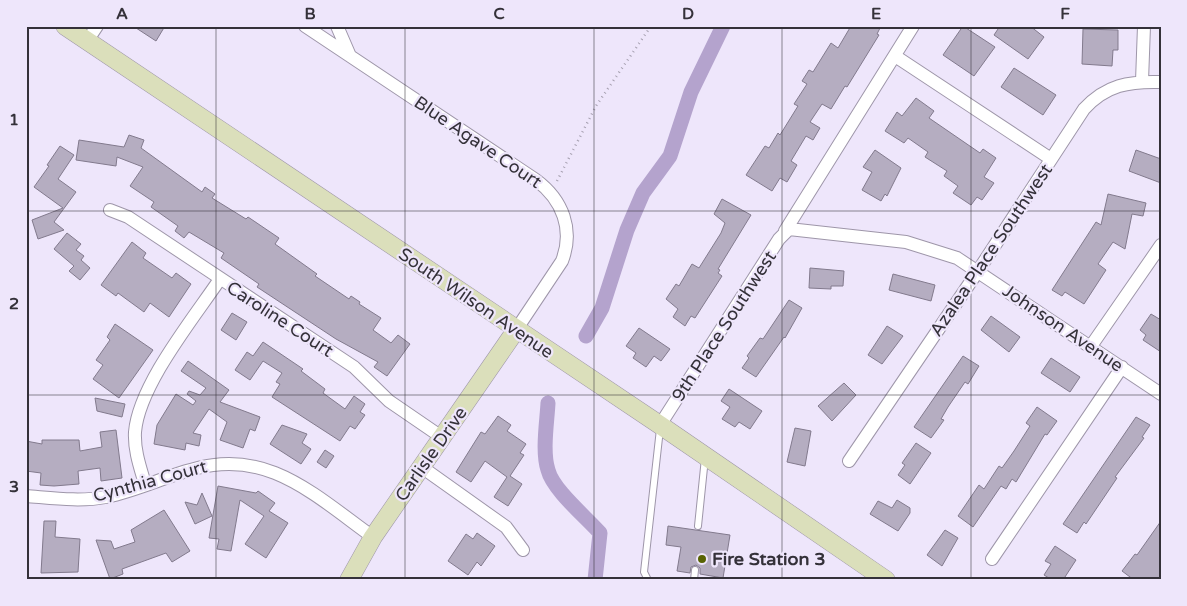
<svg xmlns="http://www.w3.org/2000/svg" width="1187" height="606" viewBox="0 0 1187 606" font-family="'Varela Round',sans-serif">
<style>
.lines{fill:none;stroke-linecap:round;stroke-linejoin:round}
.canal{stroke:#b4a3cd;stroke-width:15}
.building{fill:#b5adc1;stroke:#827a8d}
.lane-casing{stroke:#9e96a9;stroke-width:8}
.street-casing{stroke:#9e96a9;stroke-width:14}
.secondary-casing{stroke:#9e96a9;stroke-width:19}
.path{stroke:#a6a0b0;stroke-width:2.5;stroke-dasharray:1 4;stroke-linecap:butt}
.lane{stroke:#fff;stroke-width:6}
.street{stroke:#fff;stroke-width:12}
.secondary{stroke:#dbdfbb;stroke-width:18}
.grid{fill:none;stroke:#343139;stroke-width:1;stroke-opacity:0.55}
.poi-dot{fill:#586303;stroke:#eee6fb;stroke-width:2}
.labels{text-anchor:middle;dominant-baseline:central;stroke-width:4.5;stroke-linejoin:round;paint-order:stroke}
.street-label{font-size:18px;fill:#343139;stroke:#eee6fb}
.poi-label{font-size:18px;font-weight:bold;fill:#343139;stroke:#eee6fb;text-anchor:start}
.neatline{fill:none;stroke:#343139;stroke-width:2}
.grid-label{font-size:16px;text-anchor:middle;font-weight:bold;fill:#343139}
</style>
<rect width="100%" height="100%" fill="#eee6fb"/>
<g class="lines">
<path class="canal" d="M586,336L602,308L627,230L643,193L670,156L691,92L723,26
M548,403C547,422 542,452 548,470C553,490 586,517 600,533L595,580"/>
</g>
<path class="building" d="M133,26H165L156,41Z
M851,26H881L877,34L879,35L847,87L845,86L831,109L822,104L810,122L820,128L813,140L806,136L791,161L797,165L787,182L780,178L772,191L746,175L765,146L769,148L778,133L780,135L798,106L794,104L807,84L802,81L809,70L813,72L831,43L838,48Z
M963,26L995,47L974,76L943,55Z
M1000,26H1030L1044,37L1028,59L994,35Z
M1083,29L1118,30V50H1113L1112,66L1082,64Z
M1014,68L1056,95L1043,115L1001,87Z
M916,98L934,111L929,118L980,153L983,149L996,158L984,177L994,183L982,200L977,197L971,205L953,193L958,186L944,176L947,171L925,157L928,152L908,138L904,143L885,131L897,112L902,116Z
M129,135L144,140L141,148L202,192L205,187L215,194L212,198L246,219L248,217L279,238L275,244L317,274L315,276L349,299L351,296L360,302L359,304L381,318L373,330L391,343L398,335L410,344L387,376L374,367L378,362L336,339L257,287L259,284L221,258L224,253L189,232L184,238L175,231L178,226L151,207L154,202L130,186L143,167L117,157L116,166L76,160L79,140L124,147Z
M60,146L74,155L58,179L76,192L54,222L64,230L38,239L32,220L63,208L34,187L49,166L47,165Z
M875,150L901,168L887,196L885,194L881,201L862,190L872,172L863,167Z
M1136,150L1161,159V183L1129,171Z
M1108,194L1146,203L1143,216L1132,214L1125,249L1113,242L1098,264L1106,270L1084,304L1065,292L1062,296L1052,290L1096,222L1101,225Z
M722,199L751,215L718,269L720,270L718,273L722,276L695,318L691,316L685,326L673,317L678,309L666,299L676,284L679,286L692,264L699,268L721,233L725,223L714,214Z
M67,233L81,244L76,250L84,256L81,260L90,268L80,280L69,271L74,266L54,249Z
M132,242L146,253L143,258L172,278L176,273L191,284L169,317L150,303L144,312L118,293L116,296L101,285Z
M810,268L844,271L843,286H831V289L809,288Z
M893,274L935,285L931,301L889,290Z
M789,300L802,308L785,338L784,337L756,377L742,368L749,358L747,356L760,338L763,339Z
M232,313L247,322L236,340L221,330Z
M1151,314L1161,320V352L1143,340L1146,335L1140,330Z
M991,316L1020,337L1009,352L981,330Z
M115,324L153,350L119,398L93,379L103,365L96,360L110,340L107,337Z
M887,326L903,336L882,364L868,355Z
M639,328L670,349L661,361L654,356L646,367L633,358L636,353L626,346Z
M263,342L303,369L301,371L325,389L323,393L345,409L354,396L365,404L360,412L365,415L355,429L350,426L340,441L272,397L280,384L276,382L282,373L263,361L250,380L235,370L247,352L253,356Z
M963,356L979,366L968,384L965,382L948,407L941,419L944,420L931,438L914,427Z
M1051,358L1080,377L1070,392L1041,373Z
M188,361L229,390L220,402L260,417L255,431L250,429L243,448L220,440L227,422L209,409L193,433L201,435L199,446L186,443L185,450L154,444L157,425L176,394L193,405L196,401L187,394L189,391L200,395L206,388L181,371Z
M844,383L856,395L832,421L818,406Z
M729,389L762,411L750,429L739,422L735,427L722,419L730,407L721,401Z
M95,398L125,404L122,417L97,411Z
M1037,407L1057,421L1047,435L1045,434L1016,482L1012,479L1006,489L1001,486L973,527L958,516L979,485L984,489L999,466L1002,468L1014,451L1030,426L1026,423Z
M498,416L511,425L507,431L526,444L520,453L524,455L510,476L522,484L508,506L494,497L507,477L485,461L471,482L456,472L481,432L485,434Z
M1136,417L1150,425L1142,437L1144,438L1115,477L1117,478L1086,524L1084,522L1077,533L1063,524Z
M282,425L307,434L302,443L311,449L301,464L270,444Z
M795,428L811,431L805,466L787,462Z
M116,430L122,478L101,481L100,468L78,471L79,484L54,486L40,485L41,473L26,471V441L42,444V440H79L80,451L102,447L100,432Z
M916,443L931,453L910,484L898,475L905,465L902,463Z
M325,450L334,456L326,468L317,462Z
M218,486L256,493L258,491L275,503L269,511L288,523L266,558L245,544L264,516L240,500L231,551L217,549L219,539L209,538Z
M202,493L212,516L195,524L185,502L197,505Z
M897,500L910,508V513L898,531L870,514L878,501L892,508Z
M164,510L190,551L172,562L166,553L122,569L123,574L110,579L96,540L111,541L114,549L135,542L131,530Z
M44,521H56L55,537L80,539L78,572L41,573Z
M1161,521V580H1134L1122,571L1135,554L1137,555Z
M668,526L730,535L723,578L700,574V568L696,565L691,567L690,573L677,571L681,547L666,545Z
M945,530L958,538L942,566L927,555Z
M477,533L495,546L481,566L477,562L468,575L448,561L466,534L473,539Z
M1055,546L1076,560L1063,580H1052L1044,575L1051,564L1045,561Z"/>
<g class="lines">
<defs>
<path id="lane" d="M698,526L705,458
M648,580L644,572L660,429
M694,580L695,570"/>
<path id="street" d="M305,26L536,180C563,200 574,230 562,261L516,330
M337,26L350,56
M87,41L97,26
M895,56L1051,159
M1142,81L1144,26
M110,210L128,217L354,367L389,401L443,438
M785,231L913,26
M1091,346L1161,245
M660,425L779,239L789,229L906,242L957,258L1161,394
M849,461L978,271L1084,109C1106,85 1129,81 1161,82
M423,468L506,527L523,550
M145,484C140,467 134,450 135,432C139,385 193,319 220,279
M26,496C52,498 80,502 106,497C167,484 209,447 275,473C310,487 342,515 373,537
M992,559L1122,367"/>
<path id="secondary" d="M65,26L660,425L886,580
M349,580L373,537L516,330"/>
</defs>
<use href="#lane" class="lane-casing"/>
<use href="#street" class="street-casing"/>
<use href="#secondary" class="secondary-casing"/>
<path class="path" d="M557,181L596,106L651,26"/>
<use href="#lane" class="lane"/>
<use href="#street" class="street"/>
<use href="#secondary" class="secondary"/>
</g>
<path class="grid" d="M216,26V580M405,26V580M594,26V580M782,26V580M971,26V580M26,211H1161M26,395H1161"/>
<circle class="poi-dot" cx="702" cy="559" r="5"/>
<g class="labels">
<g class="street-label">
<text transform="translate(478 142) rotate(34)">Blue Agave Court</text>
<text transform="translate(991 250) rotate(-56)">Azalea Place Southwest</text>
<text transform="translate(476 303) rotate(34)">South Wilson Avenue</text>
<text transform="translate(280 319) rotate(33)">Caroline Court</text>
<text transform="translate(724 326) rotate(-57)">9th Place Southwest</text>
<text transform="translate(1063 328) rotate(34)">Johnson Avenue</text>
<text transform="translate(431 454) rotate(-55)">Carlisle Drive</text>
<text transform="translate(150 481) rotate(-15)">Cynthia Court</text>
</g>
<g class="poi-label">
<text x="712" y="559">Fire Station 3</text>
</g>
</g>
<rect width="1187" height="606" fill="none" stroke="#eee6fb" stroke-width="55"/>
<rect x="28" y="28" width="1132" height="550" class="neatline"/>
<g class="grid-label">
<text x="122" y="19">A</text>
<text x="310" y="19">B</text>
<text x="499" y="19">C</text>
<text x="688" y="19">D</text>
<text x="876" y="19">E</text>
<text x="1065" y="19">F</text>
<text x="14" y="125">1</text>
<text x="14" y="309">2</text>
<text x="14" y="492">3</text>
</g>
</svg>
